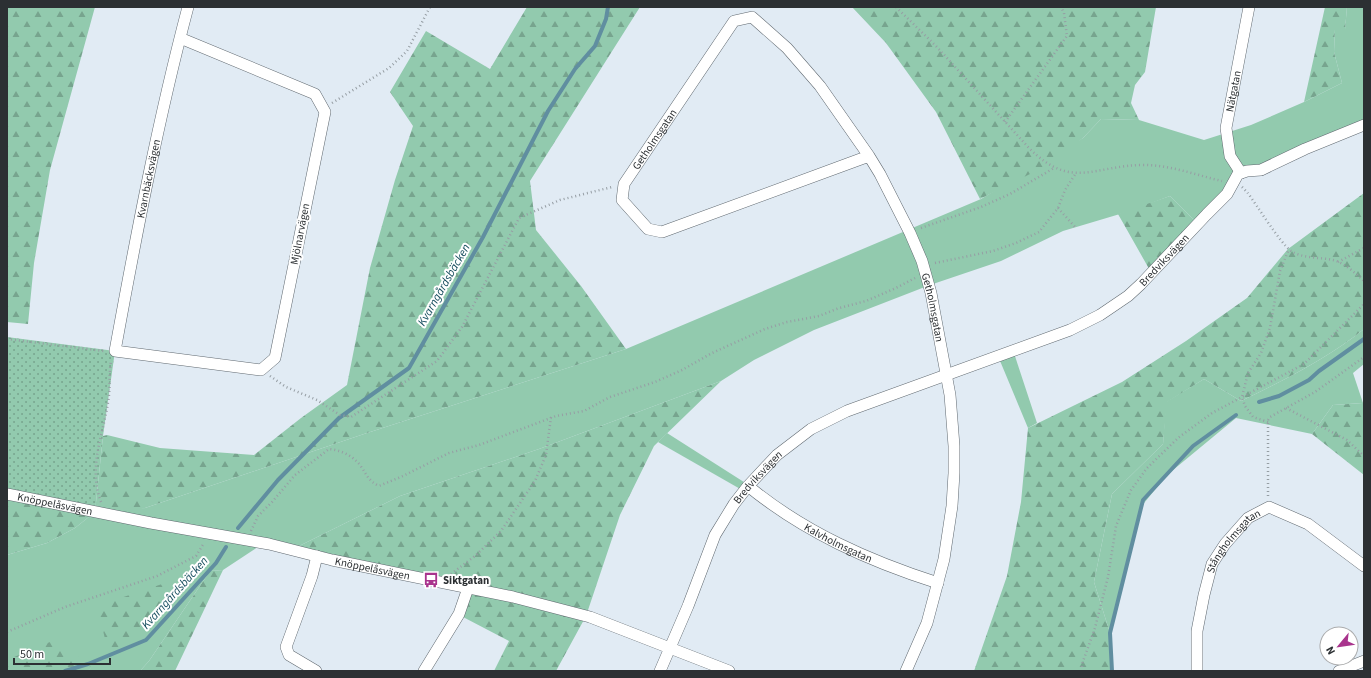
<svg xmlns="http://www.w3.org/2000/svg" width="1371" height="678" viewBox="0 0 1371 678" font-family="'Source Sans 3',sans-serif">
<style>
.grass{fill:#92caae}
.forest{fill:url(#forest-firs)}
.park{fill:url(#park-dots)}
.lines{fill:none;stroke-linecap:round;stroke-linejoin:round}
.stream{stroke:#608ea0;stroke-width:4}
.street-casing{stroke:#606970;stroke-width:12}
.path{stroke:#969ea4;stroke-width:2.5;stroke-dasharray:1 3;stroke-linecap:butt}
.street{stroke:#fff;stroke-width:11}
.labels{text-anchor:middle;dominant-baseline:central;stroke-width:4;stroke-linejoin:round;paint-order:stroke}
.street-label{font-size:11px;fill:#2c3033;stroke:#fff}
.poi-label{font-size:11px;font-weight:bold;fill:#2c3033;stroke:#fff;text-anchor:start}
.water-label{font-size:12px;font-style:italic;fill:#164d5e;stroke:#fff}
</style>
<defs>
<pattern id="forest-firs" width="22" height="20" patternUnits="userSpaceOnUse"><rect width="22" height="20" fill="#92caae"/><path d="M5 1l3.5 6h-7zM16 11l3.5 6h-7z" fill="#77a48e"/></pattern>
<pattern id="park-dots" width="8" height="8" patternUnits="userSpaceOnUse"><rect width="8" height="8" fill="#92caae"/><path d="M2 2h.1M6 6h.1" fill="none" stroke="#77a48e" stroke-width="1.8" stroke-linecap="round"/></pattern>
</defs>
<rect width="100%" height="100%" fill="#e1ebf4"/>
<path class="grass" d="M1347,7H1364V123L1241,172L1198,224L1170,196L1130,211L1063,231L1001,261L930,285L814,330L754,360L721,381L539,449L400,496L289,551L264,543L223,570L210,571L149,661L140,671H87L91,668L7,660V555L47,543L75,528L95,512L145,508L364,434L626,349L981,199L1083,138L1101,119L1139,120L1204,140L1251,125L1304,102L1342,83L1334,52L1335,28L1345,29Z
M1364,329V364L1353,373L1363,403L1333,405L1312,434L1236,418L1167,475L1140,508L1110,633L1094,582L1112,494L1163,444L1166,402L1204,379L1241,401C1284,380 1327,359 1364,329Z
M1013,350L1037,423L1028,428L998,356Z
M667,433L747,484L742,490L658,442Z"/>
<path class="forest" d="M7,7H95L50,170L34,263L28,324L7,322Z
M527,7H640L530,181L536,230L581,286L626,349L364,434L145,508L119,515L95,512L75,528L47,543L7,555V495L95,512L103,436L107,435L160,448L254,455L301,418L347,385L370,268L395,180L413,126L390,92L426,31L490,69Z
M852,7H1156L1145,72L1135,85L1131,103L1139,120L1101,119L1083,138L1048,165L980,199L936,112L886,43Z
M1325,7H1347L1345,30L1335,29L1334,52L1342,83L1304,102Z
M1364,193V329C1327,359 1284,380 1241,401L1204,379L1167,402L1163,444L1112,494L1094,582L1110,633L1112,671H974L1007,576L1021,502L1028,428L1122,382L1186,341L1247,298L1288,249Z
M1170,196L1198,224L1152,274L1118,214Z
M721,381L654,446L620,515L586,616L556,671H494L509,641L463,617L470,588L289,551L400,496L539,449Z
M1363,403L1364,404V475L1312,434L1333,405Z
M223,570L175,671H140L149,661L210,571Z
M162,584L172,585L155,612L115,651L107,647L97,606Z
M57,639L92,668L87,671H7V660Z"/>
<path class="park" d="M7,337L115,351L103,436L95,512L7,495Z"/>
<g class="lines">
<path class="stream" d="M1259,402L1279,396L1309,380L1319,371L1364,339
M238,528L278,480L339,418L409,368L483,237L548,111L575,69L595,46L606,19L608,7
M65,671L88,664L146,640L216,563L226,547
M1112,671L1110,633L1143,500L1193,446L1236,415"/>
<defs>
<g id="street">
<path id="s1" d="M180,38L315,94L325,112L275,358L261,370L115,351C136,236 158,120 188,7"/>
<path id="s2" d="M869,156L662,232L648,229L622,200L624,184L734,21L752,17L787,48L820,86L869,156L880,174L910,233L922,261L931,293L950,395L954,446V473L952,506L944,559L927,623L906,671"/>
<path id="s3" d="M1241,173L1230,156L1226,128L1249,7"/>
<path id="s4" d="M748,486C804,532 869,561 938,583"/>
<path id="s5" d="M7,494L151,523L269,544L332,560L513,597L590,617L729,671"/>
<path d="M316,671L289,655L286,647L312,576L317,556"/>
<path d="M424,671L459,614L468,588"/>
<path id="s6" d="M660,671L688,606L715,535L734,504L748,486L777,455L811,429L847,411L1070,330L1100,315L1128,296L1141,284L1207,214L1227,194L1238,174L1247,171L1261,170L1305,149L1364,125"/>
<path id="s7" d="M1197,671V631L1204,595L1212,564L1225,544L1248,518L1269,507L1308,524L1364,566"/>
<path d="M1339,671L1364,661"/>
</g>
</defs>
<use href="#street" class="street-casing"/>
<path class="path" d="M896,7L936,46L1029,148C1072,191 1094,165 1144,165C1170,165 1196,175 1222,181
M332,103L389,68L407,51L430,7
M1005,122L1067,36L1064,13L1061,7
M1242,187L1247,192C1257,205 1280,243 1291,251C1304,259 1320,257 1333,260C1345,263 1355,273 1364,281
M1058,208L1075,227
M921,228L981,207L1010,194L1054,168
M1338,262L1364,248
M935,263L993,251L1016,243L1039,232L1058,208L1065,190L1076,173
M7,339L104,351
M270,376L286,387L317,400L340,415L351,417L437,361L462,327L519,218L560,200L612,187
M1286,408L1347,440L1364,456
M1268,422L1253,417L1245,406L1242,397L1248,373L1261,353L1270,328L1280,271L1289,249
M1268,496V420L1270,417L1315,392L1364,357
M101,502C87,465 105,432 109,395C110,384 109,373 111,361
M251,531L258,516L272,502L295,475L329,449C340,450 352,455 360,465C366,473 368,481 379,486L403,476L449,453L479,445L556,416L584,411L610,397L655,382L682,370L712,353L765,329L787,322L819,316L839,308L866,301L896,288L915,278
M451,574L475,556L501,531L535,481L546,455L551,417
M7,632L65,607L157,576L196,556L204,543
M1082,671V664L1095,628L1108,577L1116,526L1131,490L1147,468L1178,438L1212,413L1304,364L1364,304"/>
<use href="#street" class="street"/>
</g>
<defs>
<symbol id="bus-bare" viewBox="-9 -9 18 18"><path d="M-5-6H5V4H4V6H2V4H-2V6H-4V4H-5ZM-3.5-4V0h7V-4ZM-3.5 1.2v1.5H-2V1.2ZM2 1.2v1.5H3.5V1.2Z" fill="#a9348d" stroke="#fff" stroke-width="2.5" paint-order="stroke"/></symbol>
</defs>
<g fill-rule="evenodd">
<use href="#bus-bare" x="420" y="569" width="22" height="22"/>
</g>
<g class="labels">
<g class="street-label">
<text stroke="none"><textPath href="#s3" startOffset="86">Nätgatan</textPath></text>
<text stroke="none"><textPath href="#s2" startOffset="344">Getholmsgatan</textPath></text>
<text stroke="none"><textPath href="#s1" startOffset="759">Kvarnbäcksvägen</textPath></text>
<text transform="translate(300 234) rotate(-79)">Mjölnarvägen</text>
<text stroke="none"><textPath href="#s6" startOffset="687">Bredviksvägen</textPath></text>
<text stroke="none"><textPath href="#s2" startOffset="853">Getholmsgatan</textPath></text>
<text stroke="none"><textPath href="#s6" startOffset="219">Bredviksvägen</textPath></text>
<text stroke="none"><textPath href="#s5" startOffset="49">Knöppelåsvägen</textPath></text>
<text stroke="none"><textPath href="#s4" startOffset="107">Kalvholmsgatan</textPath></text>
<text stroke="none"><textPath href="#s7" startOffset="140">Stångholmsgatan</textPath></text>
<text stroke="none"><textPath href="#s5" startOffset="373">Knöppelåsvägen</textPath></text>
</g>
<g class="poi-label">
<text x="443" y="580">Siktgatan</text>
</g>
<g class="water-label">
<text transform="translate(444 285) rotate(-60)">Kvarngårdsbäcken</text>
<text transform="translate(175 593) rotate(-48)">Kvarngårdsbäcken</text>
</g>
</g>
<rect width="1371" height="678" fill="none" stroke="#2c3033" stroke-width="16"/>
<g transform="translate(1339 646) rotate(241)"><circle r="19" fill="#ffffff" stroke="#abacad"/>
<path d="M0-3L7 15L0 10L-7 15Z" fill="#a9348d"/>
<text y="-6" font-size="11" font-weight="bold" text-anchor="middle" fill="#2c3033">N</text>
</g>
<path d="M14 658v6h96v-6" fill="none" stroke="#2c3033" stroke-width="2"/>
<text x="20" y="658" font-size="12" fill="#2c3033" stroke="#ffffff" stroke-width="3" paint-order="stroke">50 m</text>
</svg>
